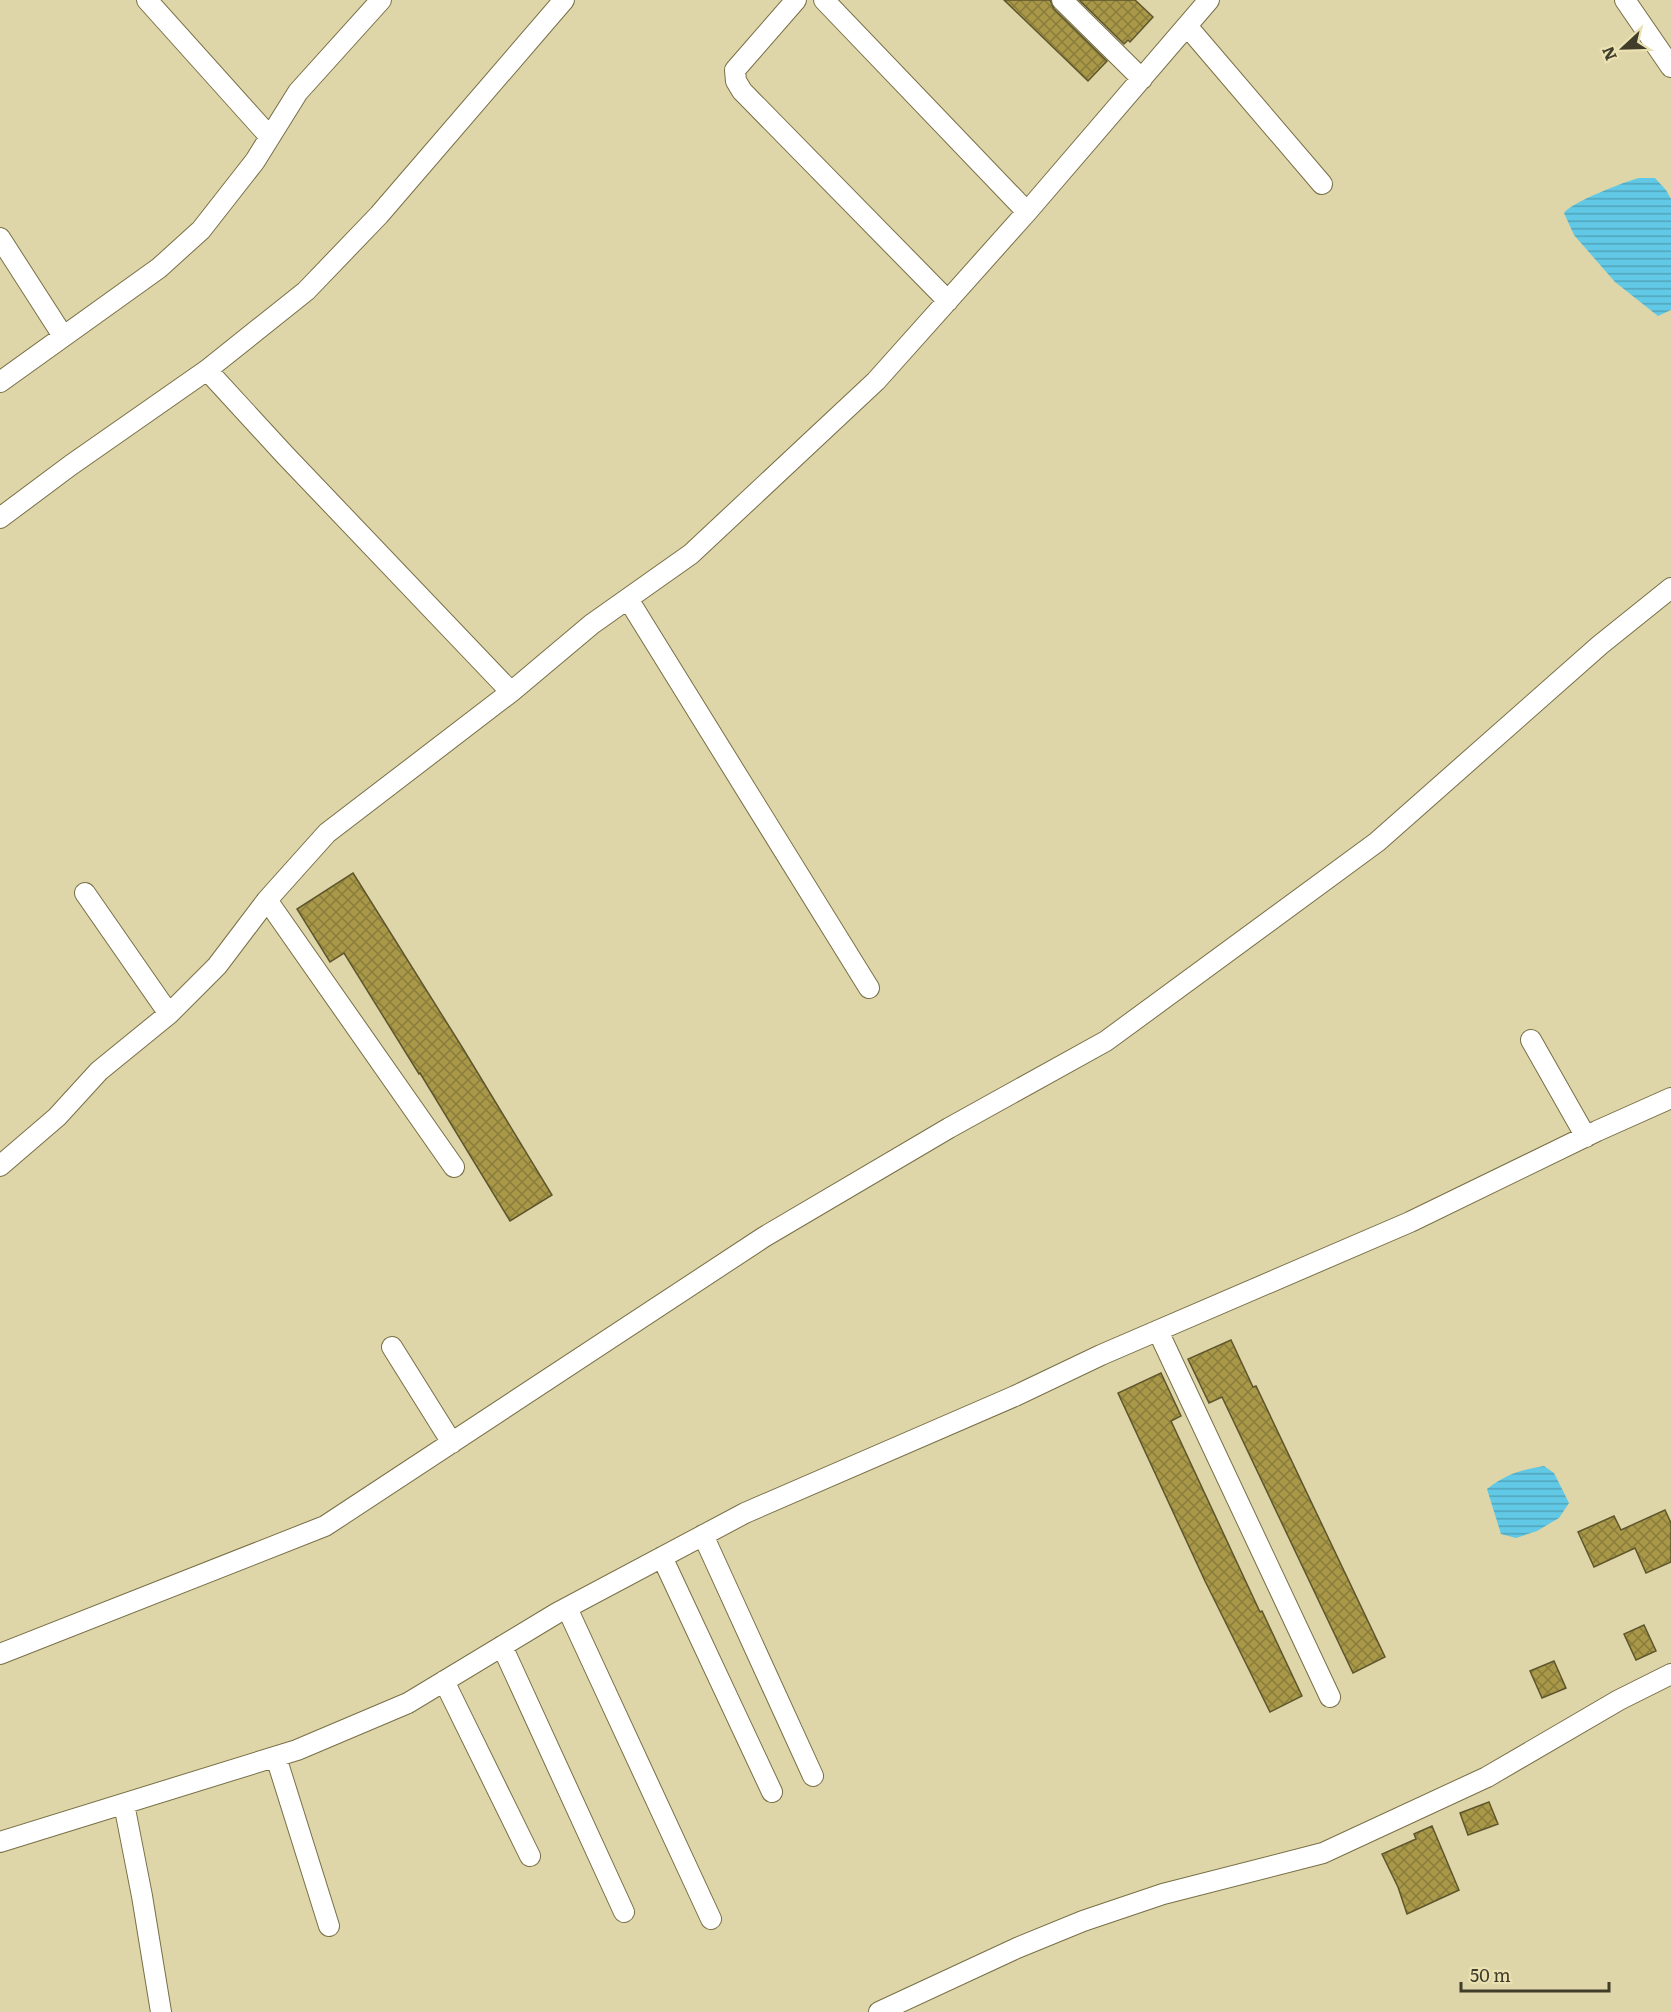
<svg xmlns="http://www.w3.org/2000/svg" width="1671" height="2012" viewBox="0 0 1671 2012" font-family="Literata,serif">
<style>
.water{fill:url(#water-rules)}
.building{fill:url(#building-cross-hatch);stroke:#5e562d;stroke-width:1.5}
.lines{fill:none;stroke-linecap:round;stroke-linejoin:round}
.minor-casing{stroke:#786f46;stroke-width:22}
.minor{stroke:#fff;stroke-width:20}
</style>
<defs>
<pattern id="water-rules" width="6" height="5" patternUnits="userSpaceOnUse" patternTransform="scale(1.5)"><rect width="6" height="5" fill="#61c9e5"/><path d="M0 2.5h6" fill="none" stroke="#51a4ba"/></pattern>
<pattern id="building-cross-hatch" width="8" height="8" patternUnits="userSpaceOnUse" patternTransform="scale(1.5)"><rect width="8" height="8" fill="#a89847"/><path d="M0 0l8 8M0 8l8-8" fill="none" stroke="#8a7d3b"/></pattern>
</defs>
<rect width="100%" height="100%" fill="#ded5a8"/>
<path class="water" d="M1639,178H1655L1666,190L1671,199V310L1658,316L1615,282L1574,235L1564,213C1570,203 1626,181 1639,178Z
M1544,1466L1554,1473L1569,1503L1559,1518L1537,1531L1516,1538L1501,1534L1487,1489C1507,1474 1520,1470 1544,1466Z"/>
<path class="building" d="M1004,0H1050L1054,9L1107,61L1088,81Z
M1079,0H1135L1153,17L1130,42L1128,40L1124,44Z
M353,873L462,1047L552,1195L510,1221L420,1073L419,1074L344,953L330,962L297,909Z
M1231,1340L1253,1387L1256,1386L1385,1657L1353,1673L1222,1397L1209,1403L1188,1359Z
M1161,1373L1181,1416L1171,1421L1260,1612L1262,1611L1302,1696L1270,1712L1205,1581L1118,1393Z
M1665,1510L1671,1523V1562L1646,1573L1635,1548L1594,1567L1578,1532L1614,1516L1621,1530Z
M1644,1625L1656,1651L1636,1660L1624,1634Z
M1554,1661L1566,1688L1542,1698L1530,1671Z
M1489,1802L1498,1824L1468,1835L1460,1813Z
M1432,1826L1459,1890L1407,1914L1398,1887L1382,1854L1416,1839L1414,1834Z"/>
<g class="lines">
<defs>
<path id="minor" d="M147,0L270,137
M796,0L735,70L736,81L742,91L948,301
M824,0L1027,212
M1062,0L1142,79
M1625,0L1671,67
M1187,26L1322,184
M0,238L63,336
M207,370L285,455L511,692
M0,382L159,268L201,230L255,161L298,92L381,0
M0,518L71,465L207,370L306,291L379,215L564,0
M628,599L869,988
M85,893L169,1014
M267,900L454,1167
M1531,1040L1586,1137
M0,1166L57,1117L99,1071L169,1014L217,966L267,900L327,833L511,692L592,624L691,554L876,381L1027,212L1209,0
M1158,1331L1330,1697
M392,1347L452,1443
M703,1535L813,1776
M662,1557L772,1792
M567,1608L711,1919
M502,1646L624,1912
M0,1654L325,1526L764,1237L949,1128L1106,1041L1377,842L1600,645L1671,588
M444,1681L530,1856
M276,1757L329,1926
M124,1804L142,1896L161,2012
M0,1842L297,1750L408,1703L557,1613L745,1513L1015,1396L1101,1355L1410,1222L1597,1131L1671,1098
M879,2012L1017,1948L1083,1921L1163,1894L1323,1853L1487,1777L1619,1700L1671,1674"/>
</defs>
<use href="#minor" class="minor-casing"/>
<use href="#minor" class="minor"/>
</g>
<g transform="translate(1623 48) rotate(248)" stroke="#ebe2b4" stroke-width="4.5" paint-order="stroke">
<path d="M0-4.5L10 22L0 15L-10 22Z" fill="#403d2a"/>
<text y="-9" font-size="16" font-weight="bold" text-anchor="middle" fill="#403d2a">N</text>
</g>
<path d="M1461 1982v9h148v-9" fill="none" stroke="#403d2a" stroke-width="3"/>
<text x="1470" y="1982" font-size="18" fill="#403d2a" stroke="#ebe2b4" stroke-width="4.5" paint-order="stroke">50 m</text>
</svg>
